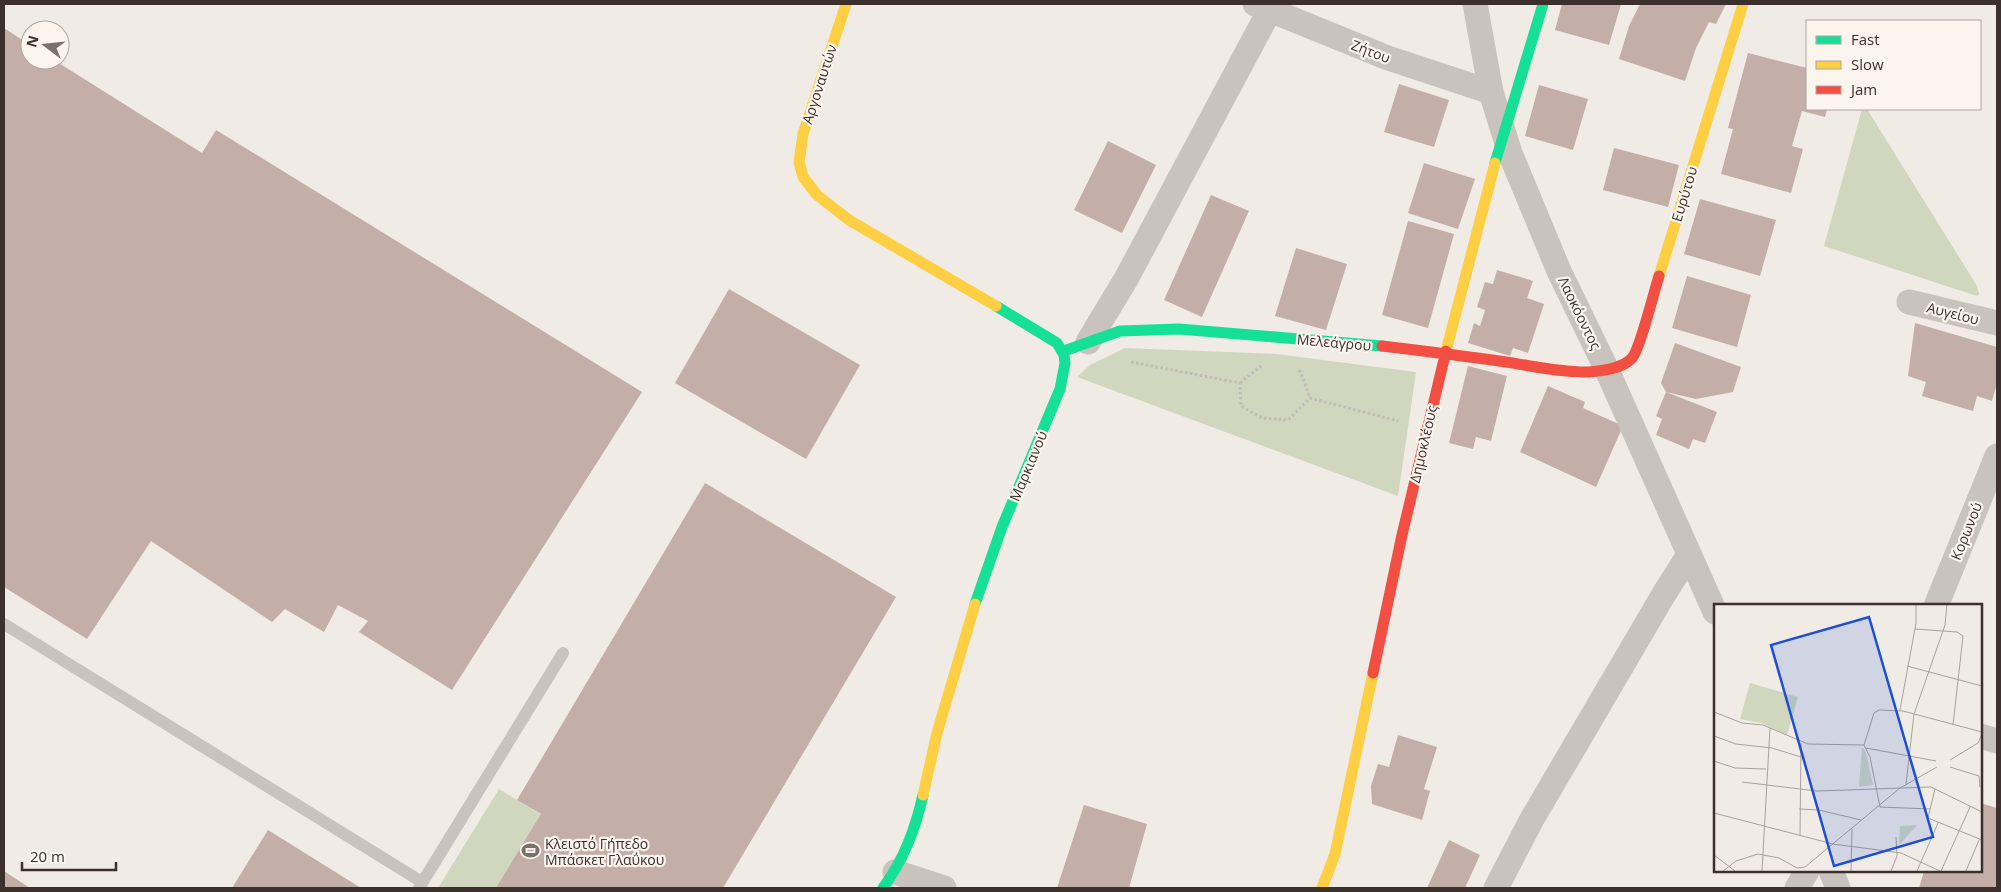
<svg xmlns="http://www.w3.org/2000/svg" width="2001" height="892" viewBox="0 0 2001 892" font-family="'Open Sans',sans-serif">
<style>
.green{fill:#d1d6bf}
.building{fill:#c3afa7}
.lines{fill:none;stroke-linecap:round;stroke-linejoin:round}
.path{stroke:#c2bbb6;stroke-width:3;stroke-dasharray:2.5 2.5;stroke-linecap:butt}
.lane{stroke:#c9c3be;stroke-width:12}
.street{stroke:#c9c3be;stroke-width:25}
.fast{stroke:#16e098;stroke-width:11}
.slow{stroke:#ffcf43;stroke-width:11}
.jam{stroke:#f24e42;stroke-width:11}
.labels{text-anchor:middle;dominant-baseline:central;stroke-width:4.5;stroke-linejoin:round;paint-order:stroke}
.street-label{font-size:14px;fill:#3b302b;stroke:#fbf5ee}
.poi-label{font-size:14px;fill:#3b302b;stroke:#fbf5ee;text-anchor:start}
.inset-road{fill:none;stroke:#a8a09b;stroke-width:1}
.view{fill:#1d4ed8;fill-opacity:0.15;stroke:#1d4ed8;stroke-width:2.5}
.inset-edge{fill:none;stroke:#3b302b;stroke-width:2.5}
</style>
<rect width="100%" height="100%" fill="#f0ebe5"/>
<path class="green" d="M1862,109H1867L1977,286L1979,294L1977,296L1824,246Z
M1125,348L1276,354L1416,372L1398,496L1077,377L1090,365Z
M499,789L662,888H438Z"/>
<path class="building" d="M1562,4H1621L1609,45L1555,30Z
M1640,4H1726L1716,24L1709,22L1696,48L1685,81L1619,59L1629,26Z
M4,28L30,45V60H54L202,153L216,130L642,392L452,690L359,632L368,621L338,605L324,632L285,609L272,622L151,541L87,639L4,587Z
M1748,53L1807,68V109H1827L1825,117L1802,111L1792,146L1803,149L1791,193L1721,174L1733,129L1728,128Z
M1399,84L1449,100L1434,147L1384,132Z
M1539,85L1588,99L1573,150L1525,136Z
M1108,141L1156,165L1122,233L1074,210Z
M1614,148L1679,165L1668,207L1603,190Z
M1424,163L1475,179L1458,229L1408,213Z
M1211,195L1249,211L1202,317L1164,300Z
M1700,199L1776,220L1760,276L1684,254Z
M1408,221L1454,234L1428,328L1382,315Z
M1296,248L1347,264L1326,330L1275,316Z
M1497,270L1533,281L1527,298L1544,304L1528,353L1513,348L1510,356L1468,343L1474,323L1480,326L1485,310L1477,307L1485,282L1493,284Z
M1687,276L1751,295L1737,347L1672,328Z
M729,289L860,365L806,459L675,383Z
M1915,323L1997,347V383L1992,401L1977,396L1973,411L1922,396L1926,382L1908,376Z
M1675,343L1741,367L1733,392L1696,399L1666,392L1661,383Z
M1468,366L1507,376L1491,441L1476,437L1473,449L1449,443Z
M1548,386L1585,402L1583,408L1623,426L1596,487L1520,452Z
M1666,392L1717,412L1705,443L1693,439L1689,449L1656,435L1662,419L1656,416Z
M705,483L896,597L723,888H496L541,814L517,800Z
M1398,735L1437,747L1424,789L1430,791L1422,820L1372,804L1371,786L1378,764L1389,767Z
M1980,803L1997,808V888H1919L1924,871H1980Z
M1084,805L1147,824L1129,888H1057Z
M268,830L361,888H232Z
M1449,840L1480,855L1465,888H1427Z
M4,871L30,888H4Z"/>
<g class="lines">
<path class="path" d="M1131,362L1240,383L1241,406L1262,418L1288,420L1310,398L1398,421
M1299,370L1301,373L1310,398
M1240,383L1261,366"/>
<path class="lane" d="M4,624L422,882
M419,888L563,653"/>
<path class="street" d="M1255,4L1388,58L1491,92
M1475,4L1491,92L1510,153L1559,271L1607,370L1715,612
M1909,302L1997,323
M1088,342L1126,279L1273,4
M1936,606L1997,456
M1980,736L1997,741
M1831,871L1838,888
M895,872L944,888
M1496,888L1532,819L1664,594L1688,556
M1797,888L1807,871"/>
<path class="fast" d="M1495,163L1543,4
M1064,351L1120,331L1179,329L1382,346
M975,604L1002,527L1060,389L1065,363L1064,355L1057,343L996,306
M883,888C904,859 915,830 923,795"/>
<path class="slow" d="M846,4L803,134L799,162L803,177L817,195L849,220L996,306
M1659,276L1743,4
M1446,351L1495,163
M923,795L937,733L975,604
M1322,888L1335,854L1373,673"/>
<path class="jam" d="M1382,346C1424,351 1465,356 1506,362C1533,366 1562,373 1589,372C1602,371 1622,369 1632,358C1640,349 1654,291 1659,276
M1373,673L1402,535L1446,351"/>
</g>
<defs>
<symbol id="stadium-bare" viewBox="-9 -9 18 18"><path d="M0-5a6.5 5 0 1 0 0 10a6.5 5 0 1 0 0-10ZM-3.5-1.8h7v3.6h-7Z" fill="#7a716c" stroke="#fbf5ee" stroke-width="2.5" paint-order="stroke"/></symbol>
</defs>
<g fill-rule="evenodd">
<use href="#stadium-bare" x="518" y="838" width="25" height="25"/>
</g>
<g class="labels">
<g class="street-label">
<text transform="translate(1371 51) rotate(21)">Ζήτου</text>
<text transform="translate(819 84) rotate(-72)">Αργοναυτών</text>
<text transform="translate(1684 194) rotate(-73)">Ευρύτου</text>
<text transform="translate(1580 313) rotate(64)">Λαοκόοντος</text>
<text transform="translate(1953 313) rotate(14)">Αυγείου</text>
<text transform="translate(1334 342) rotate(5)">Μελεάγρου</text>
<text transform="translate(1423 444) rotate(-77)">Δημοκλέους</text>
<text transform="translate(1028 466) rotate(-67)">Μαρκιανού</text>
<text transform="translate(1966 531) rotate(-68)">Κορωνού</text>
</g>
<g class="poi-label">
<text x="545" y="843">Κλειστό Γήπεδο<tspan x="545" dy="16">Μπάσκετ Γλαΰκου</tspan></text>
</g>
</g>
<g transform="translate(1714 604)">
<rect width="268" height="268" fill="#f0ebe5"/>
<path d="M36,79L84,93L73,131L47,119L26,115ZM148,143L152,148L159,181L145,183ZM203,221L186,240H185L186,222Z" fill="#d1d6bf"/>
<path class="inset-road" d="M201,25L243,28L249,32L239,121M193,62L268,82M186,106L202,19V0M0,108L28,119L49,121L94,140L150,141L160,109L165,106L189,107L268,128M0,132L22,140L58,144L87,153M150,141L156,153L166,203L216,205M152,144L222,157M236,156L264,139L268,130M0,157L21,164L52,165M236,163L265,172L266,183M28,178L103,187L217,183L268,208M192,180L200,110L231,21L233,0M221,185L214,214L268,236M85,205L105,206L147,216M0,209L119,240L187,249L226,267M86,232L87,139M0,251L21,267M9,267L22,257L44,250L65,254L83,264L91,263L186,184L223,163M48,267L56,124M137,267L138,225M177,267L183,252L182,233M203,267L224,219M227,267L256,203M252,267L265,236"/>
<path class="view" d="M155,13L219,233L120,262L57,41Z"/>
<rect width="268" height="268" class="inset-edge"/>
</g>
<rect width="2001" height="892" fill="none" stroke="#3b302b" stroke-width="10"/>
<rect x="1806" y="20" width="175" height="90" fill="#fbf5ee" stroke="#aea6a0"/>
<rect x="1816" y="36" width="25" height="8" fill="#16e098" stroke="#aea6a0"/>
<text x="1851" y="45" font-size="15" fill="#3b302b">Fast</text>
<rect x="1816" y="61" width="25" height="8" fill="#ffcf43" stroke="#aea6a0"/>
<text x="1851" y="70" font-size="15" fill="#3b302b">Slow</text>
<rect x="1816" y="86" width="25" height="8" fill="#f24e42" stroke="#aea6a0"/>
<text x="1851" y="95" font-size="15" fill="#3b302b">Jam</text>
<g transform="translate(45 45) rotate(286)"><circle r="24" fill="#fbf5ee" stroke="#aea6a0"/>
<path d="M0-4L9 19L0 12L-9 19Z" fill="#7a716c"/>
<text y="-8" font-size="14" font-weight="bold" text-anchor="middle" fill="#3b302b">N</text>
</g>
<path d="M22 862v8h94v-8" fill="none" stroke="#3b302b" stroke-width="2.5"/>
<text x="30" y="862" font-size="15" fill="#3b302b" stroke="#fbf5ee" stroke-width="4" paint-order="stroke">20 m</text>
</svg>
